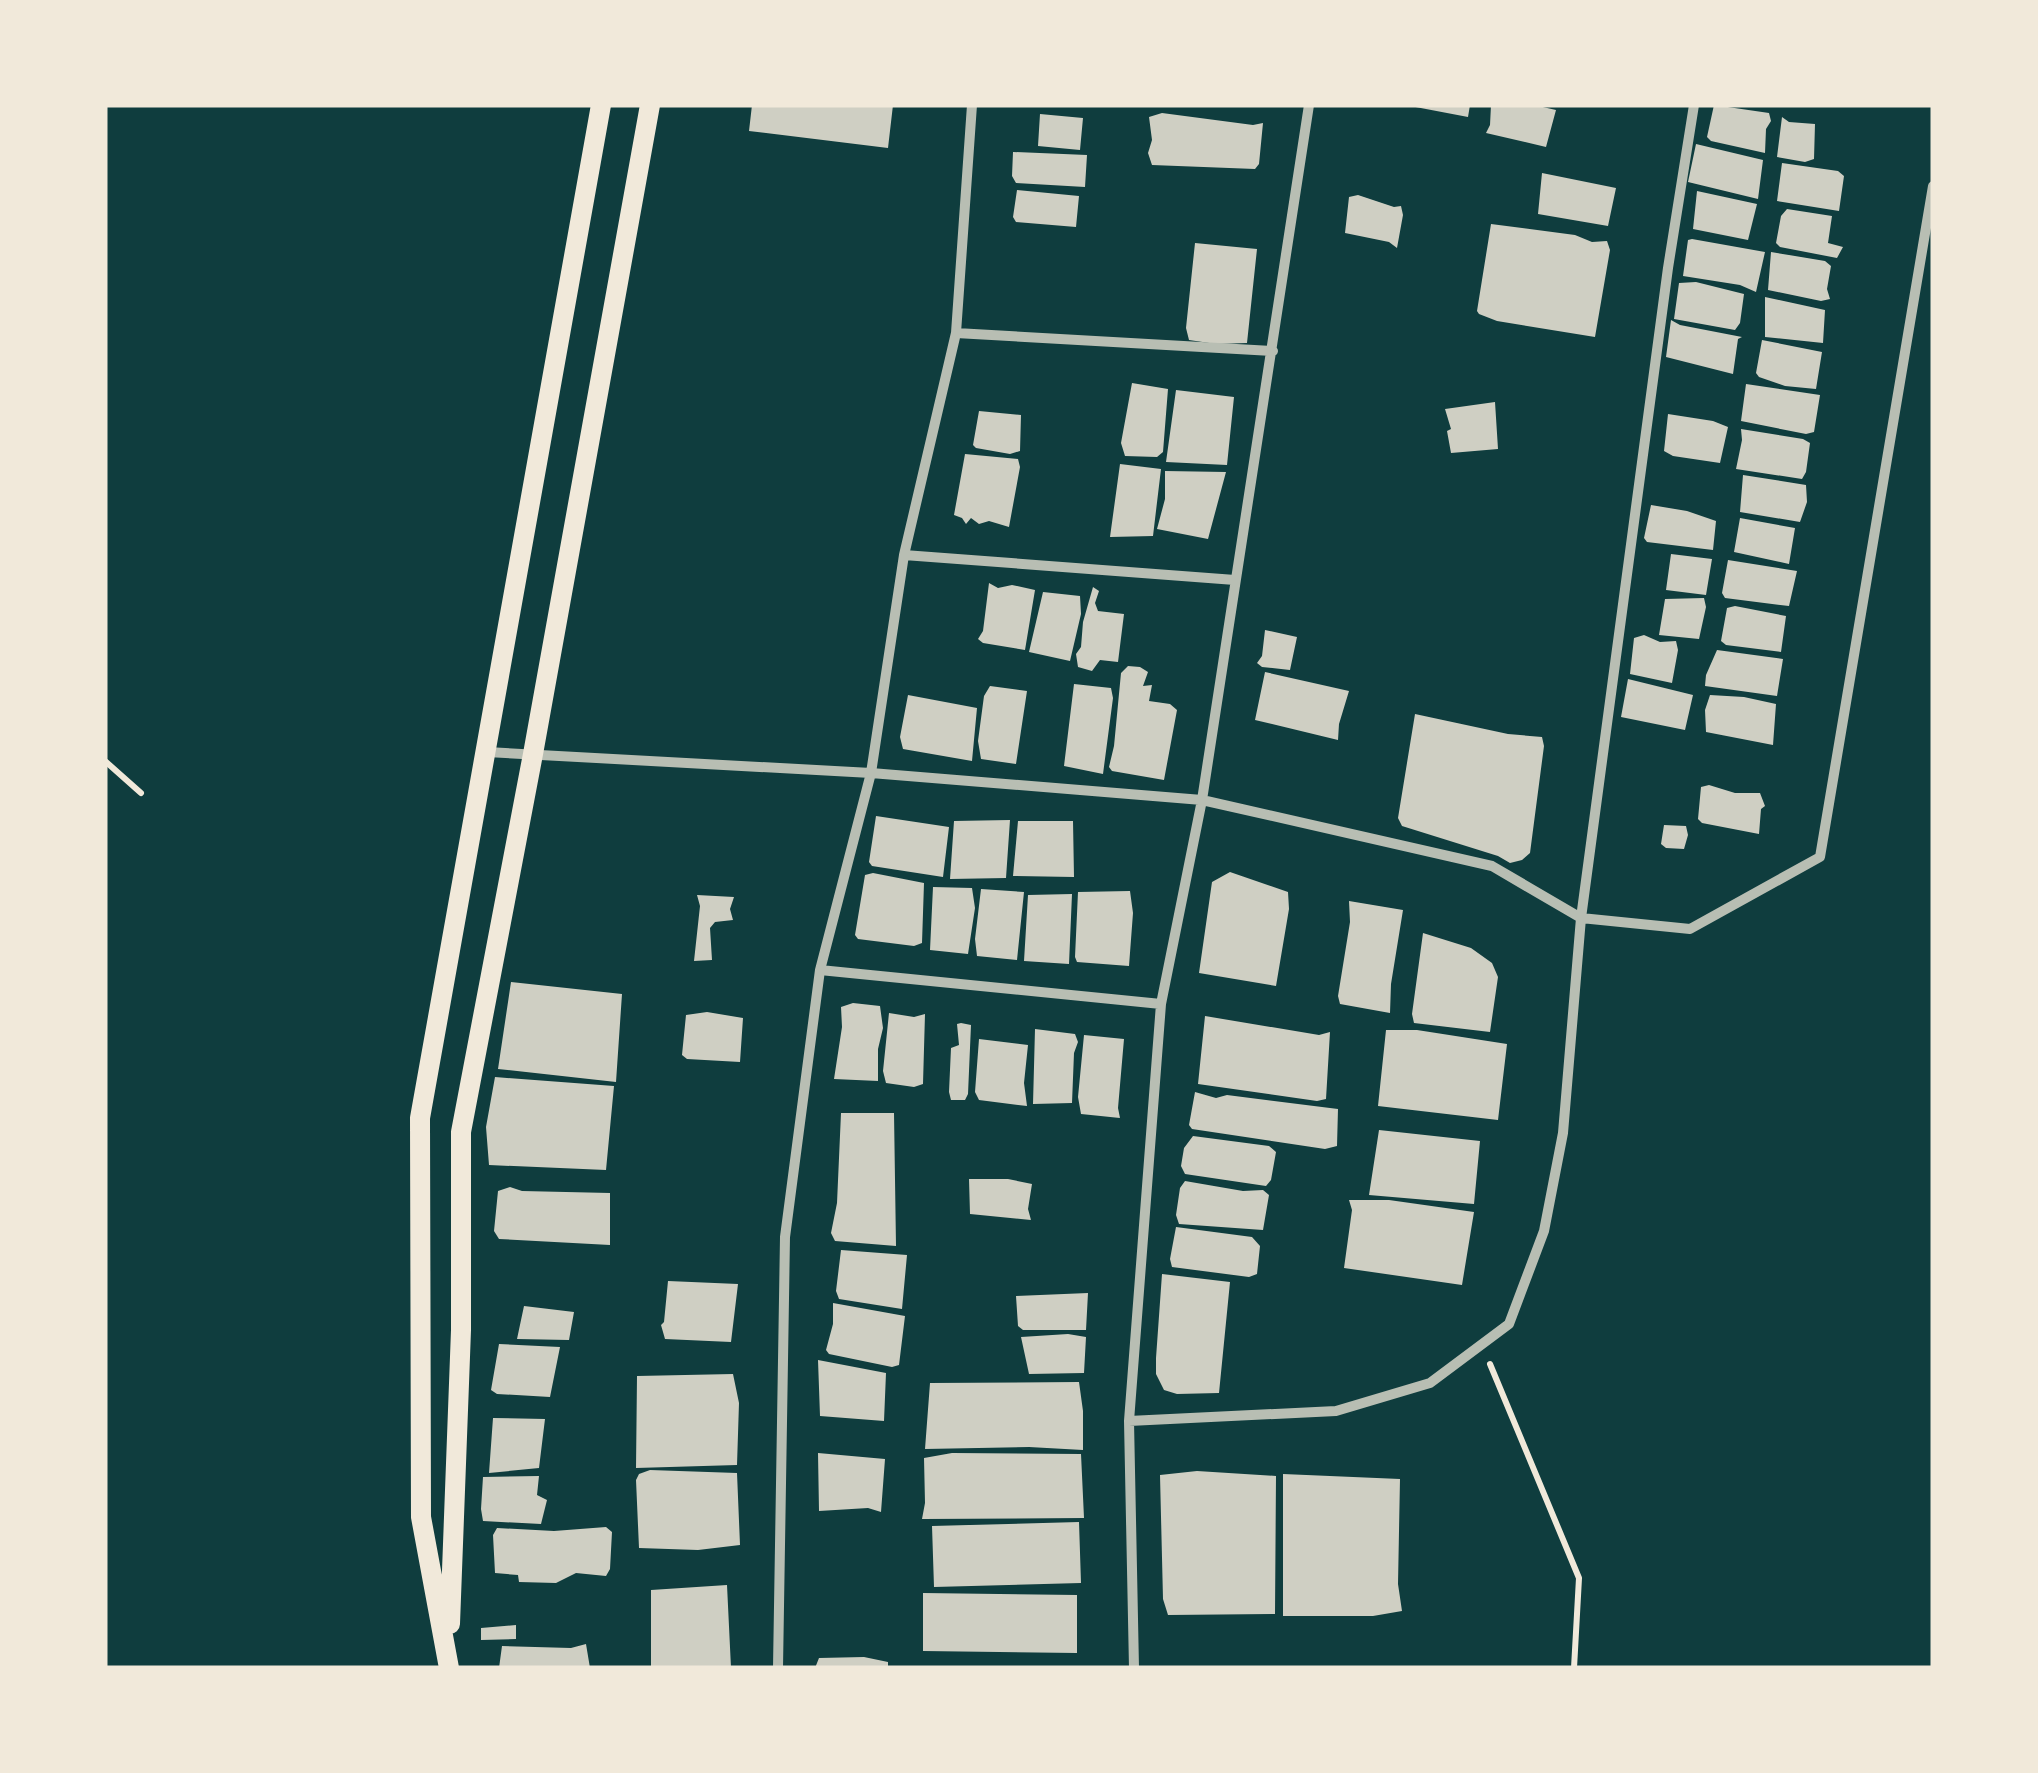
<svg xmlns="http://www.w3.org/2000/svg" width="2038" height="1773" viewBox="0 0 2038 1773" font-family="'Source Sans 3',sans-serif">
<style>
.building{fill:#cfcfc3}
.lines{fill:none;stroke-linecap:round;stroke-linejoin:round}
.path{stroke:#f1e9da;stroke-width:6}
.minor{stroke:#b8beb3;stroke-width:10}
.secondary{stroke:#f1e9da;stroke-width:20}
</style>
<rect width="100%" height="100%" fill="#0f3d3e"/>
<path class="building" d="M752,105H893L888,148L749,131Z
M1405,105H1470L1468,117Z
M1491,105H1534L1556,110L1546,147L1486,133L1490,125Z
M1714,105L1769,113L1771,121L1766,129L1765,153L1711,141L1707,137Z
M1162,113L1253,125L1263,123L1259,164L1255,169L1152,165L1148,153L1152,140L1149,117Z
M1040,114L1083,118L1080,150L1038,146Z
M1782,117L1789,122L1815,124L1814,159L1805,162L1777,157Z
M1696,144L1763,160L1758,199L1688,182Z
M1013,152L1087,155L1085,187L1016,183L1012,176Z
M1782,163L1838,171L1844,176L1839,211L1777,201Z
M1542,173L1616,188L1608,226L1538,214Z
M1017,190L1079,196L1076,227L1016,222L1013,217Z
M1697,191L1757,204L1748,240L1693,229Z
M1358,195L1394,207L1401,206L1403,215L1397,248L1389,242L1345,233L1349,197Z
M1787,209L1832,216L1828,243L1843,247L1837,258L1780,247L1776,243L1781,216Z
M1491,224L1575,235L1592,242L1607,241L1610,250L1595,337L1497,321L1479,314L1477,311Z
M1692,239L1765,252L1756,292L1740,285L1683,276L1688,240Z
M1195,243L1257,249L1247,343L1216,344L1189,340L1186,328Z
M1771,252L1825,261L1831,266L1827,289L1830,299L1821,301L1768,290Z
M1696,282L1744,294L1740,323L1735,330L1674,319L1679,283Z
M1765,297L1825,310L1823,343L1765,337Z
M1671,320L1680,325L1742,337L1738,339L1733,374L1666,357Z
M1762,340L1822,352L1816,389L1785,386L1759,377L1756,373Z
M1132,383L1168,389L1163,452L1157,457L1125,456L1121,443Z
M1746,384L1820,395L1814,432L1806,434L1741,421Z
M1176,390L1234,397L1227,465L1166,462Z
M1495,402L1498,449L1451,453L1447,431L1451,429L1445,409Z
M979,411L1021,415L1020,451L1010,454L976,448L973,445Z
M1668,414L1713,421L1728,427L1720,463L1673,456L1664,451Z
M1741,429L1803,439L1810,443L1806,472L1802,479L1736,469L1742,440Z
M965,454L1018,459L1020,467L1009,527L989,521L979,524L971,518L966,524L962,518L954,515Z
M1120,464L1161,469L1153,536L1110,537Z
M1165,471L1226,472L1208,539L1157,529L1165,499Z
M1743,475L1806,485L1807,502L1800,522L1740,512Z
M1651,505L1687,511L1716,521L1713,550L1647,542L1644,538Z
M1740,518L1795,528L1789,564L1734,552Z
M1671,554L1712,559L1706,595L1666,590Z
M1728,560L1797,571L1789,606L1725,598L1722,593Z
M989,583L998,588L1012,585L1035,590L1025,650L983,643L978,639L983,631Z
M1093,587L1099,591L1095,603L1098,611L1124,614L1118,662L1100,660L1092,671L1078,667L1076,654L1081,647L1083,622Z
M1043,592L1080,596L1081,614L1070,661L1029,652Z
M1704,598L1706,607L1699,639L1659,635L1665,599Z
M1735,606L1786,616L1781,652L1726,645L1721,641L1727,608Z
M1265,630L1297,637L1290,670L1262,667L1257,663L1262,656Z
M1644,635L1660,642L1676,641L1678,650L1672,683L1630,674L1634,638Z
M1717,650L1783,659L1777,696L1705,686L1706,675Z
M1128,666L1140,667L1148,672L1143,686L1152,685L1149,701L1170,704L1177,710L1164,780L1112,771L1109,767L1114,746L1121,673Z
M1265,672L1349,691L1339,724L1338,740L1255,720Z
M1628,679L1693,695L1685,730L1621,717Z
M1074,684L1111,688L1113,698L1103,774L1064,766Z
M990,686L1027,691L1016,764L981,759L978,741L984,696Z
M908,695L977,708L972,761L903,749L900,737Z
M1710,695L1744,697L1776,704L1773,745L1706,732L1705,710Z
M1415,714L1508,734L1542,737L1544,746L1530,853L1522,860L1510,863L1498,856L1402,826L1398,818Z
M1709,785L1735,793H1760L1765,806L1761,809L1759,834L1702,823L1698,819L1701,787Z
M876,816L949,827L943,877L872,866L869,862Z
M1010,820L1006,878L950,879L954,821Z
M1018,821H1073L1074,877L1013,876Z
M1664,825L1686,826L1688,835L1684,849L1666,848L1661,844Z
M1230,872L1288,892L1289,909L1276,986L1199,973L1212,882Z
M873,873L924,883L922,943L914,946L858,939L855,935L865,875Z
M933,887L972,888L975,908L968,954L930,950Z
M981,889L1024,892L1017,960L977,956L975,939Z
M1130,891L1133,913L1129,966L1077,962L1075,957L1078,892Z
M1072,894L1069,964L1024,961L1028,895Z
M697,895L734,897L730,909L733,920L715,922L710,928L712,960L694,961L700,906Z
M1349,901L1403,910L1391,984L1390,1013L1340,1004L1338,996L1350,922Z
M1423,933L1471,948L1492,963L1498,977L1490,1032L1414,1023L1412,1014Z
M511,982L622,994L616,1082L498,1069Z
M853,1003L880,1006L883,1028L878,1049V1081L834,1079L842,1027L841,1007Z
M707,1012L743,1018L740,1062L687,1059L682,1055L686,1015Z
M889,1013L914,1017L925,1014L923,1084L914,1087L886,1083L883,1071Z
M1205,1016L1319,1035L1330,1032L1326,1099L1317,1101L1198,1084Z
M961,1023L971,1025L968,1094L965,1100H951L949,1092L951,1048L959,1045L957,1024Z
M1035,1029L1075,1034L1078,1042L1074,1053L1072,1103L1033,1104Z
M1386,1030H1417L1507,1044L1498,1120L1378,1106Z
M1084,1035L1124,1039L1118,1108L1120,1118L1081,1114L1078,1097Z
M979,1039L1028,1045L1024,1083L1027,1106L979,1100L975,1092Z
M495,1077L614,1086L606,1170L489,1165L486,1127Z
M1195,1092L1216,1098L1227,1095L1338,1109L1337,1146L1325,1149L1192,1129L1189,1125Z
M841,1113H894L896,1246L835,1241L831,1233L837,1203Z
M1379,1130L1480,1141L1474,1204L1369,1195Z
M1193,1136L1269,1146L1276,1152L1271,1180L1266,1186L1185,1174L1181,1166L1184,1148Z
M969,1179H1008L1032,1184L1028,1209L1031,1220L970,1214Z
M1185,1181L1243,1191L1263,1190L1269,1195L1263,1230L1179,1224L1176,1215L1180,1188Z
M510,1187L522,1191L610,1193V1245L499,1239L494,1231L498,1191Z
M1349,1200H1389L1474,1212L1462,1285L1344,1268L1352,1210Z
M1176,1227L1252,1237L1260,1246L1257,1274L1249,1277L1172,1267L1170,1259Z
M841,1250L907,1255L902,1309L839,1299L836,1291Z
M1162,1274L1230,1282L1219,1393L1177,1394L1164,1390L1156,1374V1358Z
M668,1281L738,1284L731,1342L665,1339L661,1325L664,1322Z
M1088,1293L1086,1330H1023L1018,1326L1016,1296Z
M833,1303L905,1316L899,1365L892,1367L829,1354L826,1350L833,1324Z
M524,1306L574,1312L569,1340L517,1339Z
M1068,1334L1086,1337L1084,1373L1029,1374L1021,1337Z
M499,1344L560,1347L550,1397L497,1394L491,1390Z
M818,1360L886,1373L884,1421L820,1416Z
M733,1374L739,1403L737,1465L636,1468L637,1376Z
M1079,1382L1083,1411V1450L1029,1447L925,1449L930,1383Z
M493,1418L545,1419L539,1468L489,1473Z
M818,1453L885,1459L881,1512L868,1508L819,1511Z
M952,1453L1081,1454L1084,1518L922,1519L925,1503L924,1458Z
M650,1470L737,1473L740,1545L698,1550L639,1548L636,1480L639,1474Z
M1197,1471L1276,1476L1275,1614L1168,1615L1163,1599L1160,1475Z
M1283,1474L1400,1479L1398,1584L1402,1611L1373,1616H1283Z
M539,1476L537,1495L547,1500L541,1524L483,1521L481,1509L483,1477Z
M1079,1522L1081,1583L934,1587L932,1526Z
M606,1527L612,1532L610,1569L606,1576L576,1573L556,1583L519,1582L518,1575L495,1573L493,1535L497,1528L554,1531Z
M727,1585L731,1668H651V1590Z
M923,1593L1077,1595V1653L923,1651Z
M516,1625V1639L481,1640V1628Z
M586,1644L590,1668H499L502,1646L571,1648Z
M864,1657L888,1662V1668H815L819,1658Z"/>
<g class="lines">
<path class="path" d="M105,761L141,793
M1490,1364L1579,1578L1574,1668"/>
<path class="minor" d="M956,333L1273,351
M904,555L1235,580
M487,752L871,773L1202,800L1492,866L1581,918L1690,929L1820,857L1933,186
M820,970L1161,1004
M1129,1421L1336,1411L1430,1383L1509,1324L1544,1231L1563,1133L1581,918L1668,268L1694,105
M778,1668L785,1237L820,970L871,773L904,555L956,333L972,105
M1134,1668L1129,1421L1161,1004L1202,800L1309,105"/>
<path class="secondary" d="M450,1624L461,1330V1132L533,754L650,105
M449,1668L421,1517L420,1118L601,105"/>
</g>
<rect width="2038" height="1773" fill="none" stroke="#f1e9da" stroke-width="215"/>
</svg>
